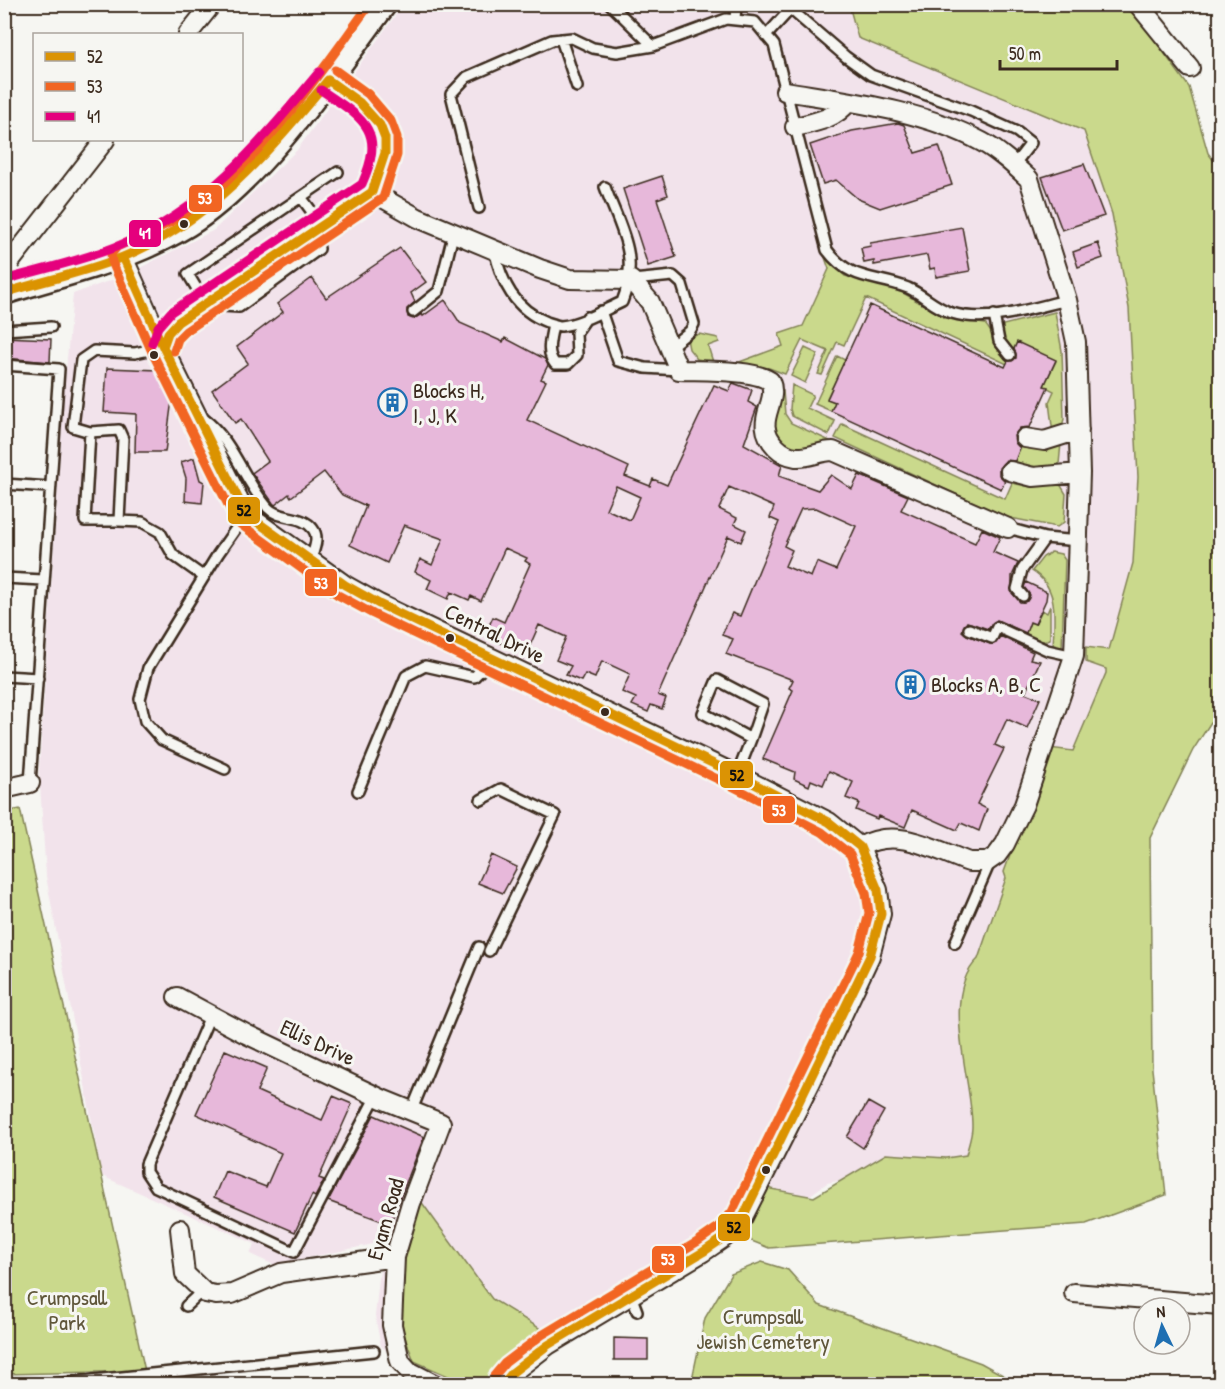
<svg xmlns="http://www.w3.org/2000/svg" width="1225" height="1389" viewBox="0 0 1225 1389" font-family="'Patrick Hand',sans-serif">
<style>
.built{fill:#f2e3eb}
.green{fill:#cad98c;stroke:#828255;stroke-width:1.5}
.building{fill:#e7b8da;stroke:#3b2a1e;stroke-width:1.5;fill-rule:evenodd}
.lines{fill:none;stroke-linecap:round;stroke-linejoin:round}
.service-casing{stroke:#3b2a1e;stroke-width:14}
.minor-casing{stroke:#3b2a1e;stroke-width:22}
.tertiary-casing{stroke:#3b2a1e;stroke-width:27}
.service{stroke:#f6f6f2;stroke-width:9}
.minor{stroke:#f6f6f2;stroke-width:18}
.tertiary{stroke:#f6f6f2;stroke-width:22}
.bus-1-casing{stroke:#f6f6f2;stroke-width:14}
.bus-2-casing{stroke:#f6f6f2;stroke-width:14}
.bus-3-casing{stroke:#f6f6f2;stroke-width:14}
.bus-1{stroke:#db9304;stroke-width:9}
.bus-2{stroke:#f26522;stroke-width:9}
.bus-3{stroke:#e5007d;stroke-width:9}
.bus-dot{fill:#3b2a1e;stroke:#f6f6f2;stroke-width:2}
.labels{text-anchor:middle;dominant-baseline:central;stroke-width:6;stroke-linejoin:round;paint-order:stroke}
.poi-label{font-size:22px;fill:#3b2a1e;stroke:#f6f6f2;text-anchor:start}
.street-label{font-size:22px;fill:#3b2a1e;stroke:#f6f6f2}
.park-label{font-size:22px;fill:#5f563a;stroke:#f6f6f2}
.line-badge{stroke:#f6f6f2;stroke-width:2}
.badge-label{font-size:16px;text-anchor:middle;font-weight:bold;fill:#fff}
.pale-badge-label{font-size:16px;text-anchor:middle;font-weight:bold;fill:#111}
</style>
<rect width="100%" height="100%" fill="#f6f6f2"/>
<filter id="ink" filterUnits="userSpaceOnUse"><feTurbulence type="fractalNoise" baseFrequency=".0167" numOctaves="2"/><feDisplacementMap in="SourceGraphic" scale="12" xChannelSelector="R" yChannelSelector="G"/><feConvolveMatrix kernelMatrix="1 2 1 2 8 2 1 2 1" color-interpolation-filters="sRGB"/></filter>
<g filter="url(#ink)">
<path class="built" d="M403,5H868L1101,105L1166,486L992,1155L827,1183L767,1226L565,1321L509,1365L492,1384H426L381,1346L375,1316L383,1242L274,1265L250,1254L255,1244L102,1176L46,876L39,770L64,391L73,294L128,274L214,230L297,150Z"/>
<path class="green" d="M849,5H1129L1189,87L1208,153L1220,169V708L1193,750L1150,838L1152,1069L1166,1195L1086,1224L769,1248L734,1234L766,1188L814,1197L886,1154L946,1158L966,1155C968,1146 972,1136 972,1127C973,1081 939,996 978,959L1006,878L1004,872L1049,748L1073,751L1106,673V669L1086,662V647L1109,650L1133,563L1138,477L1129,308L1112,214L1084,131L858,38Z
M823,252H826L833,265L845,276L893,287L946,318L985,324C997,336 992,352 1009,359L1007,364L866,298L844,345L837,342L822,375L818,374L828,351L802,340L785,374L769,368L734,364L783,346L779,334L803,326L829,269Z
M1055,312L1062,351L1064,419L1061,430L1053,434L1049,402L1054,391L1044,386L1056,361L1017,343L1013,350C1005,344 1000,336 1003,325Z
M699,334L718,338L719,342L708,346L713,362L697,359L689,349L687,339Z
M805,348L818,354L805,383L791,376Z
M837,356L845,360L827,398L835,402L831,411L815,404Z
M792,385L813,395L807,408L835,421L829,435L792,416L790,409Z
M783,391L785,414L791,423L849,450H796L775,437L773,405Z
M842,424L1005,499L1012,483L1031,487L1060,484L1066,494L1064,522L1057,527L1005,517L835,438Z
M1023,442L1061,443L1059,464L1048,471L1012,466Z
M1051,552L1061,554L1065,560L1062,648L1053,647C1054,618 1060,588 1032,571L1043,557Z
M1050,606V639L1039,642L1024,637L1030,622L1035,624L1042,610L1047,613Z
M20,809L145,1371L5,1374L4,812Z
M420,1200L492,1299L549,1334L483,1384H466L414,1361C410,1349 403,1337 402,1325C397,1282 407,1240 420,1200Z
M762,1262L788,1270L819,1305L981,1363L1019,1384H691L705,1318L731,1274Z"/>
<path class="building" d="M898,123L904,125L915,153L939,146L952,185L880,208L858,199L836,180L823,184L810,145L852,131Z
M1084,164L1104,216L1062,230L1042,177Z
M662,176L668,195L657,199L676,257L648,266L623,189Z
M962,227L970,271L936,277L935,268L930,269L927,255L874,265V261L864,263L861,248L871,246L870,243Z
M1098,243L1103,258L1078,267L1073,252Z
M400,248L426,282L411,293L415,302L407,309L408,317L413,319L422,314L423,316L445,300L460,323L503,342L505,338L545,359L548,365L541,379L546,381L527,420L629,467L625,476L650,486L653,479L667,485L714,385L729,391L733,383L752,390L748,402L757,407L744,444L782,465L779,476L818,490L831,475L852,489L859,475L908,496L901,510L975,543L982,529L1000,537L993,552L1018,563L1012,576V593L1020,602L1027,601L1030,595L1024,587L1026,582L1047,592L1046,600L1035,624L1030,622L1026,633L997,620L988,629L967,622L962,631L967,635L990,644L996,643L1000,636L1033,652L1030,659L1040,661L1025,693L1040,699L1027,728L1007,719L995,745L1004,749L977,804L987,809L979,831L961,823L957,830L912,810L905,827L878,816L877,819L856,810L859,803L846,798L853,782L829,771L823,785L811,780L809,786L794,779L795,772L763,759L793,690L789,688L793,680L726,654L733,639L722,635L732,613L740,616L779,522L770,518L774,507L729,487L719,509L737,518L734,524L746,530L741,542L728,536L658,695L666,698L662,709L651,705L648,712L632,705L636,698L622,692L630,674L602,661L595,678L585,674L581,681L566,675L571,666L556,660L566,637L539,625L528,650L516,644L514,649L496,641L499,636L487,630L493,617L504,622L530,564L525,561L527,558L505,548L481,601L471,596L469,600L451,592L448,599L427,589L431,580L415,572L420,559L432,565L443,539L404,525L387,563L350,545L366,506L342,495L324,472L291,497L289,494L275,505L273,503L252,473L268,461L241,419L235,423L212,390L248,363L237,347L283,312L277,304L312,278L326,298ZM616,486L640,497L630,520L606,509ZM816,508L856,526L836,570L817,562L811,577L785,566L792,550L784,546L801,509Z
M870,305L1005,367L1008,361L1016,358L1014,349L1017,342L1056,360L1044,386L1048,387L1030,427L1020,428L1014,436L1015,443L1020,448L1015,461L1006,460L999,468V475L1005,481L1001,489L831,411L835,402L827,399Z
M4,337L51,339L50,362L4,358Z
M107,368L158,370L160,377L166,378L173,392L165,452H135L136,414L104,412Z
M194,458L200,480L204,482L202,503L185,501L186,478L181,462Z
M491,855L517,867L503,893L478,883Z
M225,1050L267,1068L257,1091L322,1120L333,1096L352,1104L319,1178L324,1180L315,1197L312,1195L295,1232L214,1197L225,1171L266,1187L281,1153L196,1114Z
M868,1102L884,1111L863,1148L847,1137Z
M374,1115L424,1137L390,1224L328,1201Z
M614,1338L648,1339V1360H614Z"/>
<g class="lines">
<defs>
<path id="service" d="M610,4L653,46
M788,7L846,57L871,75L971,111L1017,132L1031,143L1014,165
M735,20L736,4
M766,36L786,14L788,4
M561,39L577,87
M301,197L338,172
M479,208L451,94L467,77L552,40L572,38L593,48L617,52L653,46L726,19L755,22L774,45L827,250C851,282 874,275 908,288C924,295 935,308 952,313C987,324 1032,308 1067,300
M494,249C501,282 515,310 547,322C551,323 557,326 561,326C581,324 604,310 622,302C640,256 621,230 605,187
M633,280L673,276L682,284L694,324L690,331L670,347
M213,299L222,306L239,307L319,249L316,228
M206,304L188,274L301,197L321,224
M601,311L618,361L645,368L679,370
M413,312L439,291L454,231
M994,315L999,341L1010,355
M553,324C551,338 545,352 555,364H568L577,355L576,333L587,317
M4,330L51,327
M163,347L135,353L94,351L81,360L73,427L90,432L119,430L123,439L119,521L142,522L160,532L173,555L204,577
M4,365L59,369L30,783
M203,418C234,441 243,480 268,508C279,520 302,514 313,529C320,538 313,551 311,560
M90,432L85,521H119
M4,484L50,487
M1008,528L1045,538L1079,541
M4,578L43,580
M1023,596L1017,589L1022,570L1045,538
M969,629L992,638L997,627L1047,650L1074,656
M4,676L38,678
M225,769L162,740L145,721L140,699L148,668L218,554L246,514
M737,775L751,739L703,713L717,680L763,704L751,739
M358,791L406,676L425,666L474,677L492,659
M481,800L501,789L555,815L489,951
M955,943L991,860
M210,1016L146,1164V1172L156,1187L294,1252L376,1096
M411,1112L479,947
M631,1295L637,1311
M186,1306L202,1291
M54,1384L374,1351"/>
<path id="minor" d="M1138,4L1190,68
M188,34L212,4
M785,91C851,102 922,110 982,142C999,151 1015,166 1029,179L1067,300L1076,342L1080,473L1074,656L1024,805L1005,844L997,855L987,862H969C933,849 896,826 860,847
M795,127C816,122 835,119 848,102
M372,192L418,218L540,269L570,279L631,280L650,302L679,370C701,371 753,369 770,381C780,404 751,421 776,447C781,452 788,456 796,457C809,458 820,451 833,451L1008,528
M123,257L163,347L246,514L345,585L379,604L737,775L829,822L860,847L878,890L881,914L870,956L811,1082L742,1219L725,1237L703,1252L548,1345L513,1372L503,1384
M13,290L9,279L10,262L105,140
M163,347L168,333L178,322L372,192C403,131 377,113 328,80
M1025,438L1044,441L1079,430
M1010,471L1033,477L1080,473
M4,789L30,783
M177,997L246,1034L382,1099L441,1123L411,1203L395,1257L392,1325L400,1361L409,1371L434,1384
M180,1229L185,1274L205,1293L216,1295L232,1294L281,1273L395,1257
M1074,1293L1220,1305"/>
<path id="tertiary" d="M4,293C67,273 131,260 188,225C261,179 333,74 385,4"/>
</defs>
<use href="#service" class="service-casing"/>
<use href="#minor" class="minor-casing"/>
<use href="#tertiary" class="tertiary-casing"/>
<use href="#service" class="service"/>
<use href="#minor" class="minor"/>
<use href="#tertiary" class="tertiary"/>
<defs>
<path id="bus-1" d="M123,257L163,347L246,514L345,585L379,604L737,775L829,822L860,847L878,890L881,914L870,956L742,1219L725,1237L703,1252L548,1345L513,1372L503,1384
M4,293C44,281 85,272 123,257C210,222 269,151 328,80L360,103L380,125L385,138V153L372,192L178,322L168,333L163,347"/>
<path id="bus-2" d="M370,4C315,79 261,163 183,215C163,228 139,236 117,247L111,254L112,262L152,352L236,521L338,595L373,614L732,786L822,832L850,854L866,893L869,913L859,952L732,1212L717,1228L697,1242L542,1335L505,1363L494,1376
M174,351L178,339L186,331L383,198L397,155V137L391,121L368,94L335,70"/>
<path id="bus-3" d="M4,280C42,269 81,261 118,246C204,212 261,142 319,72
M152,343L158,327L171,312L362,184C386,130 364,119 321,90"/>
</defs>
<use href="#bus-1" class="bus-1-casing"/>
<use href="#bus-2" class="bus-2-casing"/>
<use href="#bus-3" class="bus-3-casing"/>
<use href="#bus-1" class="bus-1"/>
<use href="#bus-2" class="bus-2"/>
<use href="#bus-3" class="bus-3"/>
</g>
</g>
<defs>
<symbol id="building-ring" viewBox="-11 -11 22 22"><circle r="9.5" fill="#f6f6f2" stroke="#1f6fb2" stroke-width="1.5"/><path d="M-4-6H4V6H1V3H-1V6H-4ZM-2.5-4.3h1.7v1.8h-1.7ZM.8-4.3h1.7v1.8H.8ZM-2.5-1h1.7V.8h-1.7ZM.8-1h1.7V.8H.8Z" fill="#1f6fb2"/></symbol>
</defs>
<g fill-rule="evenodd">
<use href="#building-ring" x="376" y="386" width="33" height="33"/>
<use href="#building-ring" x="894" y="668" width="33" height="33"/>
</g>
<g class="bus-dot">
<circle cx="184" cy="224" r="5"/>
<circle cx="154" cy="355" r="5"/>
<circle cx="450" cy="638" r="5"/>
<circle cx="605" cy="712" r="5"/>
<circle cx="766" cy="1170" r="5"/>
</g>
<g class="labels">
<g class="poi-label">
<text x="413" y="390">Blocks H,<tspan x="413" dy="25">I, J, K</tspan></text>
<text x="931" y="684">Blocks A, B, C</text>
</g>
<g class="street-label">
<text transform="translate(495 633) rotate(26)">Central Drive</text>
<text transform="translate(318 1042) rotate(25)">Ellis Drive</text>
<text transform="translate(385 1219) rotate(-74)">Eyam Road</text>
</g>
<g class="park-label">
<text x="67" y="1297">Crumpsall<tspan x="67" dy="25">Park</tspan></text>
<text x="763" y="1316">Crumpsall<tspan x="763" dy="25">Jewish Cemetery</tspan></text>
</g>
</g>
<g class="line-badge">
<rect x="188" y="184" width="35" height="29" rx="6" fill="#f26522"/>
<rect x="128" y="219" width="34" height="29" rx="6" fill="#e5007d"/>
<rect x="227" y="496" width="34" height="29" rx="6" fill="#db9304"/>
<rect x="304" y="568" width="34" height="29" rx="6" fill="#f26522"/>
<rect x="719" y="760" width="35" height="29" rx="6" fill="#db9304"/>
<rect x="762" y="795" width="34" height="29" rx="6" fill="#f26522"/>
<rect x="717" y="1213" width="34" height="29" rx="6" fill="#db9304"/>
<rect x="651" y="1245" width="34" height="29" rx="6" fill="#f26522"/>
</g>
<g class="badge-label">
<text x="205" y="204">53</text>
<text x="145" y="239">41</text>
<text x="321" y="589">53</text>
<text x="779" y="816">53</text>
<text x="668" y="1265">53</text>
</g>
<g class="pale-badge-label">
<text x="244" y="516">52</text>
<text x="737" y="781">52</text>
<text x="734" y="1233">52</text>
</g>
<rect width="1225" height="1389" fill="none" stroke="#f6f6f2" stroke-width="24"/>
<rect x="12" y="12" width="1201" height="1365" fill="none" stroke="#3b2a1e" stroke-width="2" filter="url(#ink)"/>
<rect x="33" y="33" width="210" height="108" fill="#f6f6f2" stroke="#aba49d" stroke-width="1.5"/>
<rect x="45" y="52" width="30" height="9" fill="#db9304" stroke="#aba49d" stroke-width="1.5"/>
<text x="87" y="63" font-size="18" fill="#3b2a1e">52</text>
<rect x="45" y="82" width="30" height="9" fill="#f26522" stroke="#aba49d" stroke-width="1.5"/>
<text x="87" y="93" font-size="18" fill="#3b2a1e">53</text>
<rect x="45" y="112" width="30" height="9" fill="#e5007d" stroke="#aba49d" stroke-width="1.5"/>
<text x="87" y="123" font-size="18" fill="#3b2a1e">41</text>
<g transform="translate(1162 1326) rotate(355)"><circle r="28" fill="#f6f6f2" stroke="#aba49d" stroke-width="1.5"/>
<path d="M0-4.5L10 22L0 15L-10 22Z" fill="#1f6fb2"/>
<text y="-9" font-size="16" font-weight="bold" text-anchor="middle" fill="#3b2a1e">N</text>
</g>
<path d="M1000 60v9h117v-9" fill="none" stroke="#3b2a1e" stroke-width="3"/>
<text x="1009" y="60" font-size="18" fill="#3b2a1e" stroke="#f6f6f2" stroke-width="4.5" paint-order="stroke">50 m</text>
</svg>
